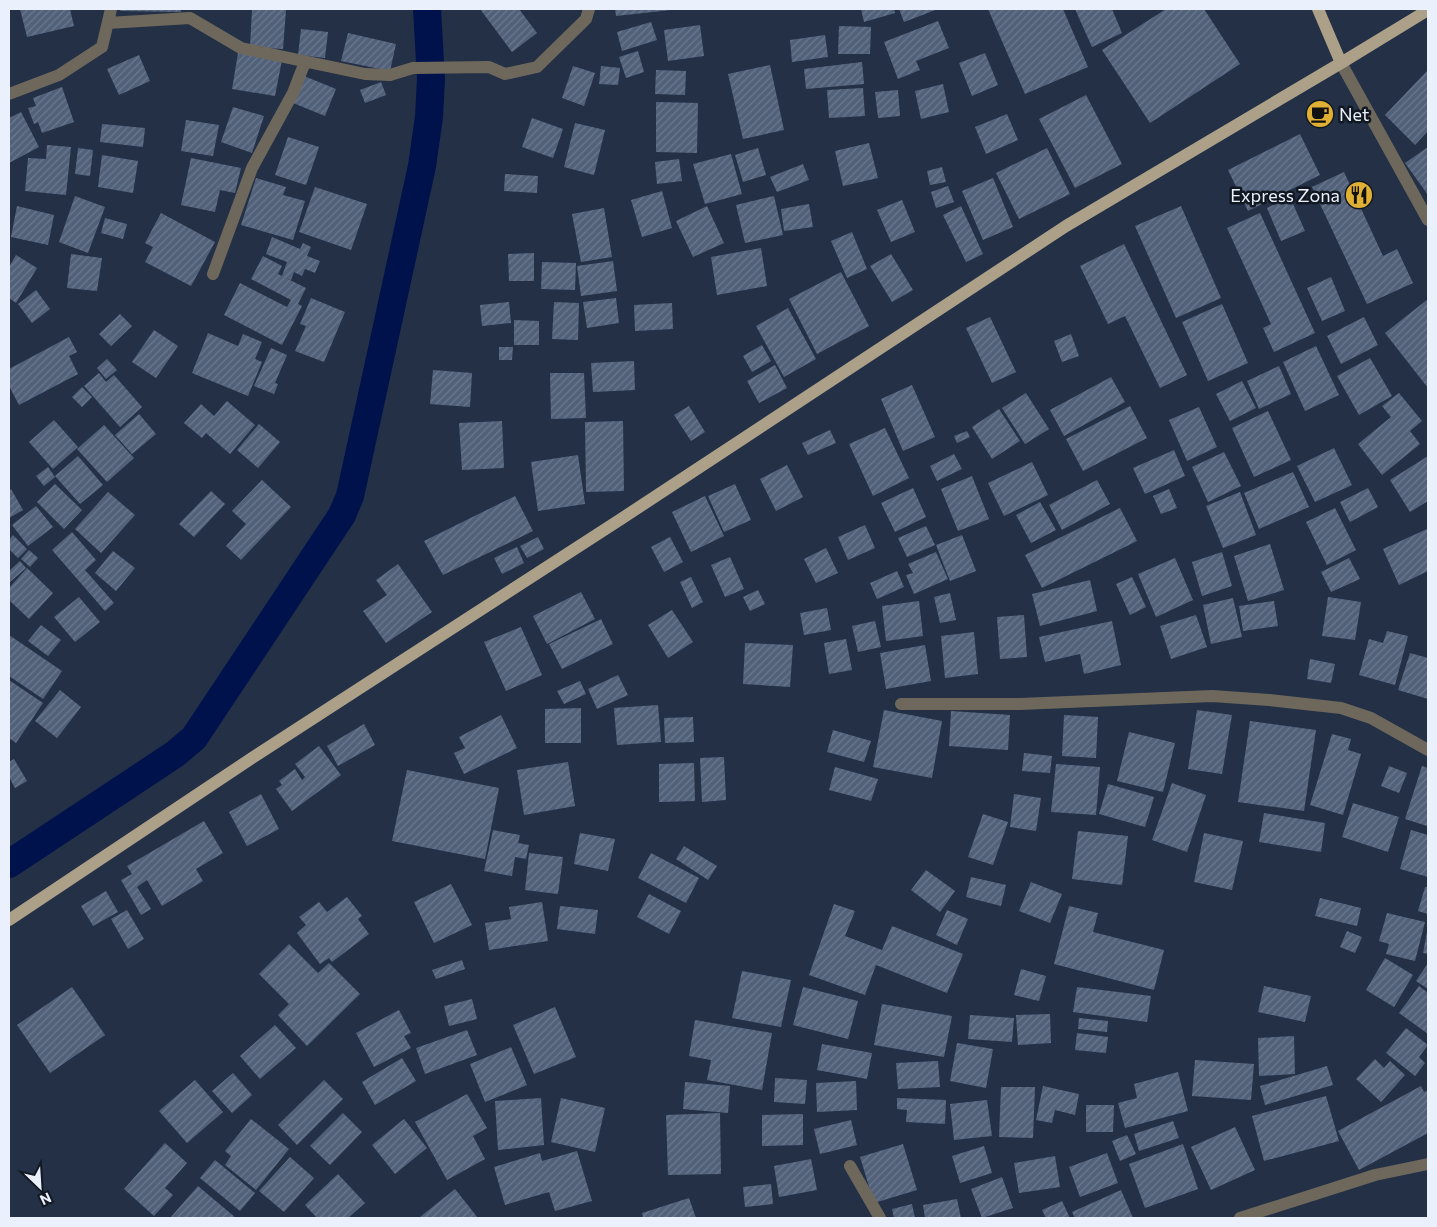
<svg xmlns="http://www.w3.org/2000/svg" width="1437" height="1227" viewBox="0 0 1437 1227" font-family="Commissioner,sans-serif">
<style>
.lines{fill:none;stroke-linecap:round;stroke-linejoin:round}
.canal{stroke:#00124c;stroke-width:28}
.building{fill:url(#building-hatch)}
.minor{stroke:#6e685c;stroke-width:12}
.major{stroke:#aca088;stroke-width:12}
.labels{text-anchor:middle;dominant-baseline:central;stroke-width:5;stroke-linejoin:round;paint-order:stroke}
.poi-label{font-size:18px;fill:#eaf1fc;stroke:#121822;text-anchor:start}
</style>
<defs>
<pattern id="building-hatch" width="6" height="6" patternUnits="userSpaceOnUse" patternTransform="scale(1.25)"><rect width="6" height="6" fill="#52617a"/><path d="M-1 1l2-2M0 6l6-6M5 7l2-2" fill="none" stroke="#6b788e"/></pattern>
</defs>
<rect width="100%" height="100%" fill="#233046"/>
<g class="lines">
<path class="canal" d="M9,864L175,754L194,738L342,515L350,496L422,166L429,117L431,79L427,9"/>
</g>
<path class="building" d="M20,9H70L74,26L27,37Z
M120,9H181V12L120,11Z
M252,9L286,10L283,49L250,47Z
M480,9H519L537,33L512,52Z
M615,9H671V10L616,16Z
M861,9H894L895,13L864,22Z
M899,9H938L904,22Z
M988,9H1063L1088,67L1025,94Z
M1075,9H1112L1122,33L1092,47Z
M1166,9H1204L1240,64L1150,123L1102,50Z
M938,21L949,48L916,61L920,70L898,79L884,42Z
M651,22L657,40L622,51L617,32Z
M700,25L704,56L668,61L664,30Z
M839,26L871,27L870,54H838Z
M301,29L328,32L325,58L298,55Z
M348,33L396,44L390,71L341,61Z
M825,35L828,57L792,62L790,40Z
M638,51L644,72L626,78L619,57Z
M238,53L282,60L275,96L232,89Z
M985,53L998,85L972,96L959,63Z
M139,55L150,81L119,95L107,69Z
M862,62L864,84L806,89L804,69Z
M770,65L784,130L743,139L728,74Z
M573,66L595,73L584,106L562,98Z
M601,66L620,68L618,85L599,84Z
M656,70L686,71L685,95L655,94Z
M1428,70V131L1415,145L1385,115Z
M304,76L336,89L325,116L293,103Z
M381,82L386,95L365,103L360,90Z
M943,84L949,112L921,119L915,91Z
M62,87L74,122L42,133L38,122L34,124L28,108L36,106L33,98Z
M863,88L865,116L829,118L827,90Z
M898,90L900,116L878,118L875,92Z
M1086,95L1122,164L1075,188L1039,119Z
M656,102L698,103L697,153L656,152Z
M233,107L264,116L252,153L221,142Z
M21,112L39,147L9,163V118Z
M1007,114L1018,140L986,154L975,127Z
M532,118L563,129L553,158L522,147Z
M186,120L219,125L213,156L181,151Z
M575,123L605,130L594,175L564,167Z
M102,124L145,128L143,147L100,142Z
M1300,134L1320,175L1248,211L1228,170Z
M288,137L319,147L306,185L275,175Z
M869,143L878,178L843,186L835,151Z
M47,145L71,147L66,195L25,191L28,158L46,159Z
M1428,147V195L1405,163Z
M78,148L93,150L90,176L75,174Z
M758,148L766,175L743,182L735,155Z
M1047,148L1070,194L1019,219L996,173Z
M731,154L742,194L705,204L693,164Z
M102,155L138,161L133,193L98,187Z
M191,158L241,168L235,193L220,190L215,212L181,205Z
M679,159L682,181L657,184L655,162Z
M803,164L809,180L777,192L770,177Z
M942,167L946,182L930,185L927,171Z
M1344,172L1383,256L1397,249L1413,283L1367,304L1312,187Z
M505,174L538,176L537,193L504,191Z
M256,178L286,187L283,195L305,201L293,240L241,225Z
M993,178L1013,227L983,240L962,191Z
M948,186L954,202L936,208L931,192Z
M315,187L367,204L351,250L299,232Z
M662,191L672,228L642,237L631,200Z
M75,196L105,207L88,253L59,242Z
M774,196L783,235L745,243L736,205Z
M1290,197L1305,231L1281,241L1267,208Z
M902,200L915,232L891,242L877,210Z
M809,204L813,227L784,231L781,209Z
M17,206L54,215L48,245L11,237Z
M707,206L724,243L693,257L676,221Z
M961,206L983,254L966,262L943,215Z
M1181,206L1221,298L1176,318L1135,226Z
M604,208L612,257L581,262L572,214Z
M161,213L215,242L191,286L145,262L153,247L145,243Z
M1260,213L1315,333L1274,352L1263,328L1271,324L1227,228Z
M105,218L127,224L123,239L101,233Z
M852,232L867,269L847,278L831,241Z
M272,237L300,249L303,243L311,247L307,256L320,261L315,273L305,269L302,276L294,272L291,280L284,277L306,288L298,304L302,306L282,345L224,315L240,283L287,307L291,300L251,279L263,256L282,266L278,274L282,276L287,262L266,254Z
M1124,244L1187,375L1160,388L1125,316L1108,324L1080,266Z
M761,248L767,286L717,295L711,257Z
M534,253V281H509L508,254Z
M71,254L102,258L97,291L67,288Z
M891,254L913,290L892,302L870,266Z
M16,255L37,268L16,303L9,298V267Z
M613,261L617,291L581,296L577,266Z
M542,262L576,263L575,290L541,289Z
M841,272L869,326L817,354L789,299Z
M1331,277L1345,311L1322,321L1307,288Z
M36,290L50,309L32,323L18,304Z
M311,298L345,312L324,362L295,351L306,326L300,324Z
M616,298L619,323L587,328L583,302Z
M1428,299V388L1385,333Z
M509,302L511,323L482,326L480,305Z
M554,302L579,303L578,340L552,339Z
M672,303L673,329L635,331L634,305Z
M1222,304L1248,363L1208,381L1182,322Z
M788,308L816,359L784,377L756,326Z
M120,314L132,326L111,346L99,334Z
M990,317L1016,372L992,383L966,328Z
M1364,317L1378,345L1341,364L1327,336Z
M514,320L539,321V345H514Z
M154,330L178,346L156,378L132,362Z
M208,333L238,346L243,334L262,342L255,359L262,362L248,396L192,373Z
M1071,334L1079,356L1062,362L1054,341Z
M69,337L77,352L69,356L78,374L19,405L9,386V369Z
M762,345L771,361L752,372L743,356Z
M1316,346L1339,395L1305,411L1283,362Z
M499,347H513L512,360H499Z
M271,348L287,355L275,383L278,384L274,394L254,386Z
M1370,358L1392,396L1359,415L1337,376Z
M107,359L117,370L106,379L97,368Z
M634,361L635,390L593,392L591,363Z
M775,365L787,388L759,403L747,381Z
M1279,366L1291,394L1259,409L1247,381Z
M433,370L472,373L470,407L430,404Z
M99,373L106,382L114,375L142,407L120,427L84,386Z
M550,373H584L586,418L551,419Z
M1111,377L1125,402L1064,436L1050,410Z
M1242,381L1256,408L1230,421L1216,394Z
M912,385L935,437L903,451L881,399Z
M82,387L92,397L82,407L72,397Z
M1026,393L1049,429L1025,444L1002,408Z
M1399,393L1422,421L1410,431L1420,444L1382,475L1358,444L1391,417L1382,406Z
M227,401L255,425L230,454L206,433L202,438L184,423L201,404L214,416Z
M689,406L705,432L691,441L674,415Z
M1130,406L1147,438L1083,471L1066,439Z
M1199,407L1217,447L1187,461L1169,420Z
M999,409L1020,441L992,459L972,427Z
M1268,411L1291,460L1254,477L1232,428Z
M139,414L156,434L132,454L115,435Z
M54,420L78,447L53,469L29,442Z
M502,421L504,468L462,470L459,423Z
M623,421L624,491L586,492L585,422Z
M259,424L280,442L258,468L237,450Z
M104,425L134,458L107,482L77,449Z
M885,428L909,478L873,496L849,444Z
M830,430L836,443L808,455L802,443Z
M967,431L970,437L957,443L954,436Z
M1334,448L1352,485L1315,502L1297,466Z
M1174,450L1185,476L1145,494L1133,468Z
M1224,452L1241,486L1208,502L1192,467Z
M954,454L962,469L937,481L930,466Z
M578,455L585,504L538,511L531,462Z
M78,456L103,485L80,504L55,476Z
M1428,456V501L1410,512L1390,480Z
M1032,462L1048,495L1004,516L988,483Z
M787,465L803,497L776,511L760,479Z
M48,467L55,477L44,486L36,476Z
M1293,472L1309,507L1259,529L1244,493Z
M972,476L989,519L958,531L941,489Z
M262,480L291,507L241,560L226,546L246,524L232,511Z
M1097,480L1110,504L1062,530L1049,505Z
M55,484L82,510L64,529L37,502Z
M735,484L751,520L724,532L708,496Z
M913,488L926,517L895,532L881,503Z
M1368,488L1378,507L1350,522L1340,502Z
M11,489L23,510L9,518V491Z
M1169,489L1177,508L1161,514L1153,496Z
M211,491L225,504L194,537L179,524Z
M108,492L135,515L101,553L75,529Z
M1240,492L1256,535L1223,548L1206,506Z
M515,496L533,531L443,575L424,541Z
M705,496L724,536L691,552L672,512Z
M1040,502L1056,530L1031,543L1016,515Z
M36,506L53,527L28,546L12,525Z
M1120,508L1137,541L1042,588L1025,555Z
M1335,508L1356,550L1327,565L1306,522Z
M865,525L875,548L848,560L838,537Z
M926,526L935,545L907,557L898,538Z
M1427,529L1428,571L1399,585L1383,549Z
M72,532L96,560L85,570L114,603L105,611L52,550Z
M13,535L27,549L18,558L9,549V540Z
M962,535L976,571L950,581L936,545Z
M538,537L544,549L527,558L520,546Z
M670,537L683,562L664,572L651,547Z
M1270,544L1284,590L1248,601L1234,556Z
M517,547L524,563L502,574L494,558Z
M826,548L838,573L816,583L804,559Z
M29,550L38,558L30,567L21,559Z
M113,551L135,568L116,591L95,573Z
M936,552L948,579L914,594L906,575L913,573L908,564Z
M1222,552L1232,586L1202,596L1192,562Z
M730,557L744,589L725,597L711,565Z
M1175,558L1193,600L1156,617L1138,574Z
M1349,558L1360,579L1331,592L1321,572Z
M20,561L26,568L9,583V571Z
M398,564L432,612L386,643L363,611L387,595L376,580Z
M27,568L53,593L29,619L9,600V588Z
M897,571L904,587L877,599L870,583Z
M691,577L703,602L692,608L680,582Z
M1132,577L1146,607L1130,615L1116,584Z
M1090,580L1097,611L1040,626L1032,594Z
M758,590L765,604L750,611L743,597Z
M581,592L595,619L547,644L533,616Z
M950,593L956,620L940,623L934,597Z
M79,597L100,622L75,642L54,617Z
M1328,597L1361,602L1355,640L1322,636Z
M1233,598L1242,637L1211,644L1203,605Z
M919,601L923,636L886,641L882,606Z
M1274,601L1278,626L1243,631L1239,606Z
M827,608L831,630L804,635L800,613Z
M672,610L693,642L668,658L648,625Z
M1024,615L1027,657L1000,659L997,617Z
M1196,615L1207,647L1171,659L1160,626Z
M601,619L613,644L562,669L549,644Z
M875,621L881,647L858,652L852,626Z
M1112,621L1121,665L1084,674L1080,654L1045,662L1039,637Z
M41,625L61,640L48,656L28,641Z
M521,627L542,675L506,691L484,642Z
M1387,631L1408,636L1395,685L1359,675L1369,639L1383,643Z
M974,632L978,674L945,678L941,636Z
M9,635L62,671L43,699L9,676Z
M846,639L852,670L829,674L824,643Z
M745,643L793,645L790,687L743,684Z
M925,645L931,681L886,689L880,653Z
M1410,653L1428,658V699L1398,690Z
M1310,659L1335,664L1331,683L1307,679Z
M618,675L628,695L597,709L588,689Z
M9,680L43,703L16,743L9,738Z
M580,681L586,694L564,704L557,691Z
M60,690L81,707L57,738L35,721Z
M658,705L661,742L617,745L614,708Z
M581,708V743H545V709Z
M884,710L942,721L932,778L873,767Z
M1197,710L1232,715L1222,774L1188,769Z
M951,711L1010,715L1008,750L949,746Z
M501,715L517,748L464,774L454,753L465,748L459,737Z
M1064,715L1098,717L1096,758L1062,756Z
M693,717L694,742L665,743L664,718Z
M1250,721L1316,730L1304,811L1238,802Z
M364,724L375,745L338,766L327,746Z
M833,730L871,741L864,762L827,752Z
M1129,732L1175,743L1163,792L1117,781Z
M1332,734L1351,739L1348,750L1361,754L1343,815L1310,805Z
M319,746L341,775L292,811L276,789L282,785L279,781L295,769L302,780L305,777L295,764Z
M1024,753L1052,756L1050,773L1022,771Z
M724,757L726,800L702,802L700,758Z
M14,759L27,781L15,788L9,777V762Z
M568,762L575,806L524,815L517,770Z
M694,763L695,801L659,802V764Z
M1056,764L1100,767L1096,815L1051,812Z
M1389,766L1407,773L1399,793L1381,786Z
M1422,766L1428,768L1427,826L1405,819Z
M835,767L878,779L871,801L829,790Z
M407,770L499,788L485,859L392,841Z
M1172,783L1206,795L1187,852L1152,840Z
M1108,784L1154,797L1145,827L1099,814Z
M261,794L279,829L247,846L229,812Z
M1014,794L1041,798L1036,831L1010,827Z
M1353,803L1399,817L1388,852L1342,837Z
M1264,813L1325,823L1321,852L1259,842Z
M983,814L1008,822L993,865L968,857Z
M204,821L223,853L196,869L203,881L162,906L147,880L137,887L151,909L141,915L121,880L132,874L127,866Z
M493,830L520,835L518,843L529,845L526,859L515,857L512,876L484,871Z
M1411,830L1428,835V877L1400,869Z
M1078,831L1128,836L1122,885L1072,879Z
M580,833L615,839L608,871L574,864Z
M1204,833L1243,841L1232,890L1194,882Z
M684,846L717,866L708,880L676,859Z
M529,853L563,857L558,894L525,890Z
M651,853L699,878L686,903L638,878Z
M926,870L955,891L940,912L911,890Z
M971,877L1006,885L1001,906L966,897Z
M1031,882L1062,894L1050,923L1019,911Z
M451,884L472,925L434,943L414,902Z
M1425,887H1428V914L1418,911Z
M106,891L118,912L93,926L81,906Z
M649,894L681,911L669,934L637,917Z
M347,897L362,916L358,919L369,934L332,962L329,958L320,964L297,933L306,925L299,917L319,902L327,912Z
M1320,898L1361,908L1357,926L1315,916Z
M542,902L548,941L489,950L485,923L511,919L509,907Z
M834,904L855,911L845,936L882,950L892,926L963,954L947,993L876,965L865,995L809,975Z
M560,906L598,910L595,934L557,929Z
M1069,906L1098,913L1093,932L1164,950L1154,990L1054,964Z
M127,910L144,939L128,949L111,919Z
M947,910L968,919L957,945L936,935Z
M1387,913L1425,922L1415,961L1386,954L1389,944L1379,941Z
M1347,931L1362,937L1355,953L1340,947Z
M1427,932H1428V954L1423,953Z
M289,944L318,973L329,963L360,994L307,1046L278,1015L289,1004L259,974Z
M1385,958L1413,975L1394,1007L1366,990Z
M462,960L465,969L436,979L432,970Z
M1428,963V989L1416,981Z
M1021,969L1046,976L1039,1001L1014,995Z
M742,971L791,980L781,1027L732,1018Z
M1264,986L1311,996L1305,1022L1258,1012Z
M1419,986L1428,993V1034L1399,1013Z
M72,987L105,1035L50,1073L17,1025Z
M803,987L858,1001L848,1039L793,1025Z
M1077,987L1151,996L1147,1022L1073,1012Z
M472,999L477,1019L449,1026L444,1006Z
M882,1004L952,1016L944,1057L874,1045Z
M555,1007L576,1057L534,1074L513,1025Z
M399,1010L411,1033L404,1036L411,1048L374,1067L356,1033Z
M1050,1014L1051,1043L1018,1045L1016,1015Z
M970,1015L1014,1018L1012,1042L968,1039Z
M1079,1018L1108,1021L1107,1032L1078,1029Z
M695,1020L772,1033L762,1090L707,1080L711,1060L689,1056Z
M275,1025L296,1048L260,1079L240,1056Z
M1406,1028L1428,1045L1419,1057L1425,1063L1415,1076L1386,1053Z
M467,1030L477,1055L425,1074L416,1048Z
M1077,1033L1108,1037L1106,1053L1075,1050Z
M1294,1036L1295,1074L1259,1076L1258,1038Z
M957,1043L993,1049L986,1088L950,1081Z
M822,1044L872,1053L867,1079L817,1070Z
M511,1047L527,1085L485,1102L470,1064Z
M402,1058L416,1081L375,1105L362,1082Z
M1375,1059L1384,1068L1390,1061L1405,1075L1381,1102L1356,1079Z
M1195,1060L1254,1064L1251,1100L1192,1096Z
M938,1061L940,1087L898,1089L896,1063Z
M1327,1066L1333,1085L1265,1105L1260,1086Z
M1178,1072L1188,1111L1125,1128L1118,1103L1137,1098L1134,1084Z
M233,1073L252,1095L232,1113L212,1091Z
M775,1078L807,1080L805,1104L774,1102Z
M195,1080L223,1112L187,1143L159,1111Z
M324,1080L343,1099L297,1145L278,1125Z
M856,1081L857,1110L817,1112L816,1083Z
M685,1082L730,1086L728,1113L683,1109Z
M1043,1086L1079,1094L1075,1115L1055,1110L1052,1123L1036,1120Z
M1421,1086L1424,1092L1428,1090V1133L1359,1170L1338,1131Z
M1001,1087H1035L1033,1138L999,1137Z
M467,1094L487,1128L473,1136L485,1159L447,1180L415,1122Z
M1326,1096L1339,1141L1264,1161L1252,1116Z
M541,1098L544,1145L498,1150L495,1101Z
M561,1098L605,1108L595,1152L551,1142Z
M897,1098L946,1100L945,1124L906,1122L907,1110L897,1109Z
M987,1100L992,1136L954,1140L950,1104Z
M1086,1105H1114L1113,1132H1086Z
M343,1113L362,1132L330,1165L310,1146Z
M720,1113L721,1174L668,1175L666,1115Z
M803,1114V1145L762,1146V1115Z
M251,1119L289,1149L256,1190L225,1165L231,1156L225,1151Z
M404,1119L427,1148L395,1174L372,1145Z
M851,1120L857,1145L820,1154L814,1129Z
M1173,1121L1179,1138L1139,1151L1134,1134Z
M1235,1127L1255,1170L1211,1190L1191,1147Z
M1127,1135L1136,1154L1120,1161L1112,1141Z
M165,1143L187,1163L165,1188L173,1195L154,1216L124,1189Z
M903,1144L917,1190L874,1203L860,1157Z
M1183,1144L1198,1189L1145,1208L1129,1164Z
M984,1146L992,1173L960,1183L952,1156Z
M577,1151L592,1201L555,1211L549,1192L505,1205L494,1167L540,1153L542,1161Z
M1107,1153L1118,1183L1080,1197L1069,1167Z
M1055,1156L1060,1187L1019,1193L1014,1163Z
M290,1157L314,1178L284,1212L259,1191Z
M811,1159L817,1190L779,1197L774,1166Z
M215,1160L255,1193L240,1211L200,1178Z
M338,1174L365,1203L348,1218H317L305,1205Z
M1002,1177L1013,1208L982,1218L971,1189Z
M771,1184L773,1204L745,1207L743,1187Z
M198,1186L236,1218H170Z
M455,1189L478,1218H422L420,1217Z
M1121,1190L1133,1218H1075L1072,1212Z
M689,1198L696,1218H643L642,1213Z
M957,1199L961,1218H925L923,1205Z
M1062,1201L1070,1218H1046L1042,1210Z
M912,1204L915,1218H894L892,1209Z"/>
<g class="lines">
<path class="minor" d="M108,23L190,18L241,48L365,74L390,75L413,68L489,67L505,74L537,67L586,19L589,9
M1341,63L1428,220
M9,94L59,75L102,47L111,9
M213,274L252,168L293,93L305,62
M901,704H1020L1212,696L1269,700L1341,708L1371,718L1428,750
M850,1166L880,1218
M1240,1218L1375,1175L1428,1164"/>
<path class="major" d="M1318,9L1341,63
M9,920L252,758L621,519L1066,226L1341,63L1428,10"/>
</g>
<defs>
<symbol id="cafe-disc" viewBox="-11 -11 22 22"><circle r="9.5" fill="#e0b034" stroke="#121822"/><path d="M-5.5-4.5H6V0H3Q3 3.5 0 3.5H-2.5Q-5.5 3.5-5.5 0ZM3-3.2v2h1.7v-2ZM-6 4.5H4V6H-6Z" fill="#111"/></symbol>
<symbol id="restaurant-disc" viewBox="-11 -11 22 22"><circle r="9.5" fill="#e0b034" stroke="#121822"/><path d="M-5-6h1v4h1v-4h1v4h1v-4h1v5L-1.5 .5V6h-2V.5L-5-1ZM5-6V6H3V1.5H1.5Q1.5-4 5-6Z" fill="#111"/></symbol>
</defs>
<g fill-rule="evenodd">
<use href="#cafe-disc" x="1304" y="98" width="32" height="32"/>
<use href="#restaurant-disc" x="1343" y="179" width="32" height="32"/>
</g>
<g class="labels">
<g class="poi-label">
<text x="1339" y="114">Net</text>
<text x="1340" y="195" text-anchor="end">Express Zona</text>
</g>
</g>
<rect width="1437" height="1227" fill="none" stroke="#eaf1fc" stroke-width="20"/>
<g transform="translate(40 1187) rotate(155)" stroke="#121822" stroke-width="4" paint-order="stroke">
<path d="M0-4L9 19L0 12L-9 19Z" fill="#eaf1fc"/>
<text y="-8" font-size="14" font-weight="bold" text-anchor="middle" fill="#eaf1fc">N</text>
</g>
</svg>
